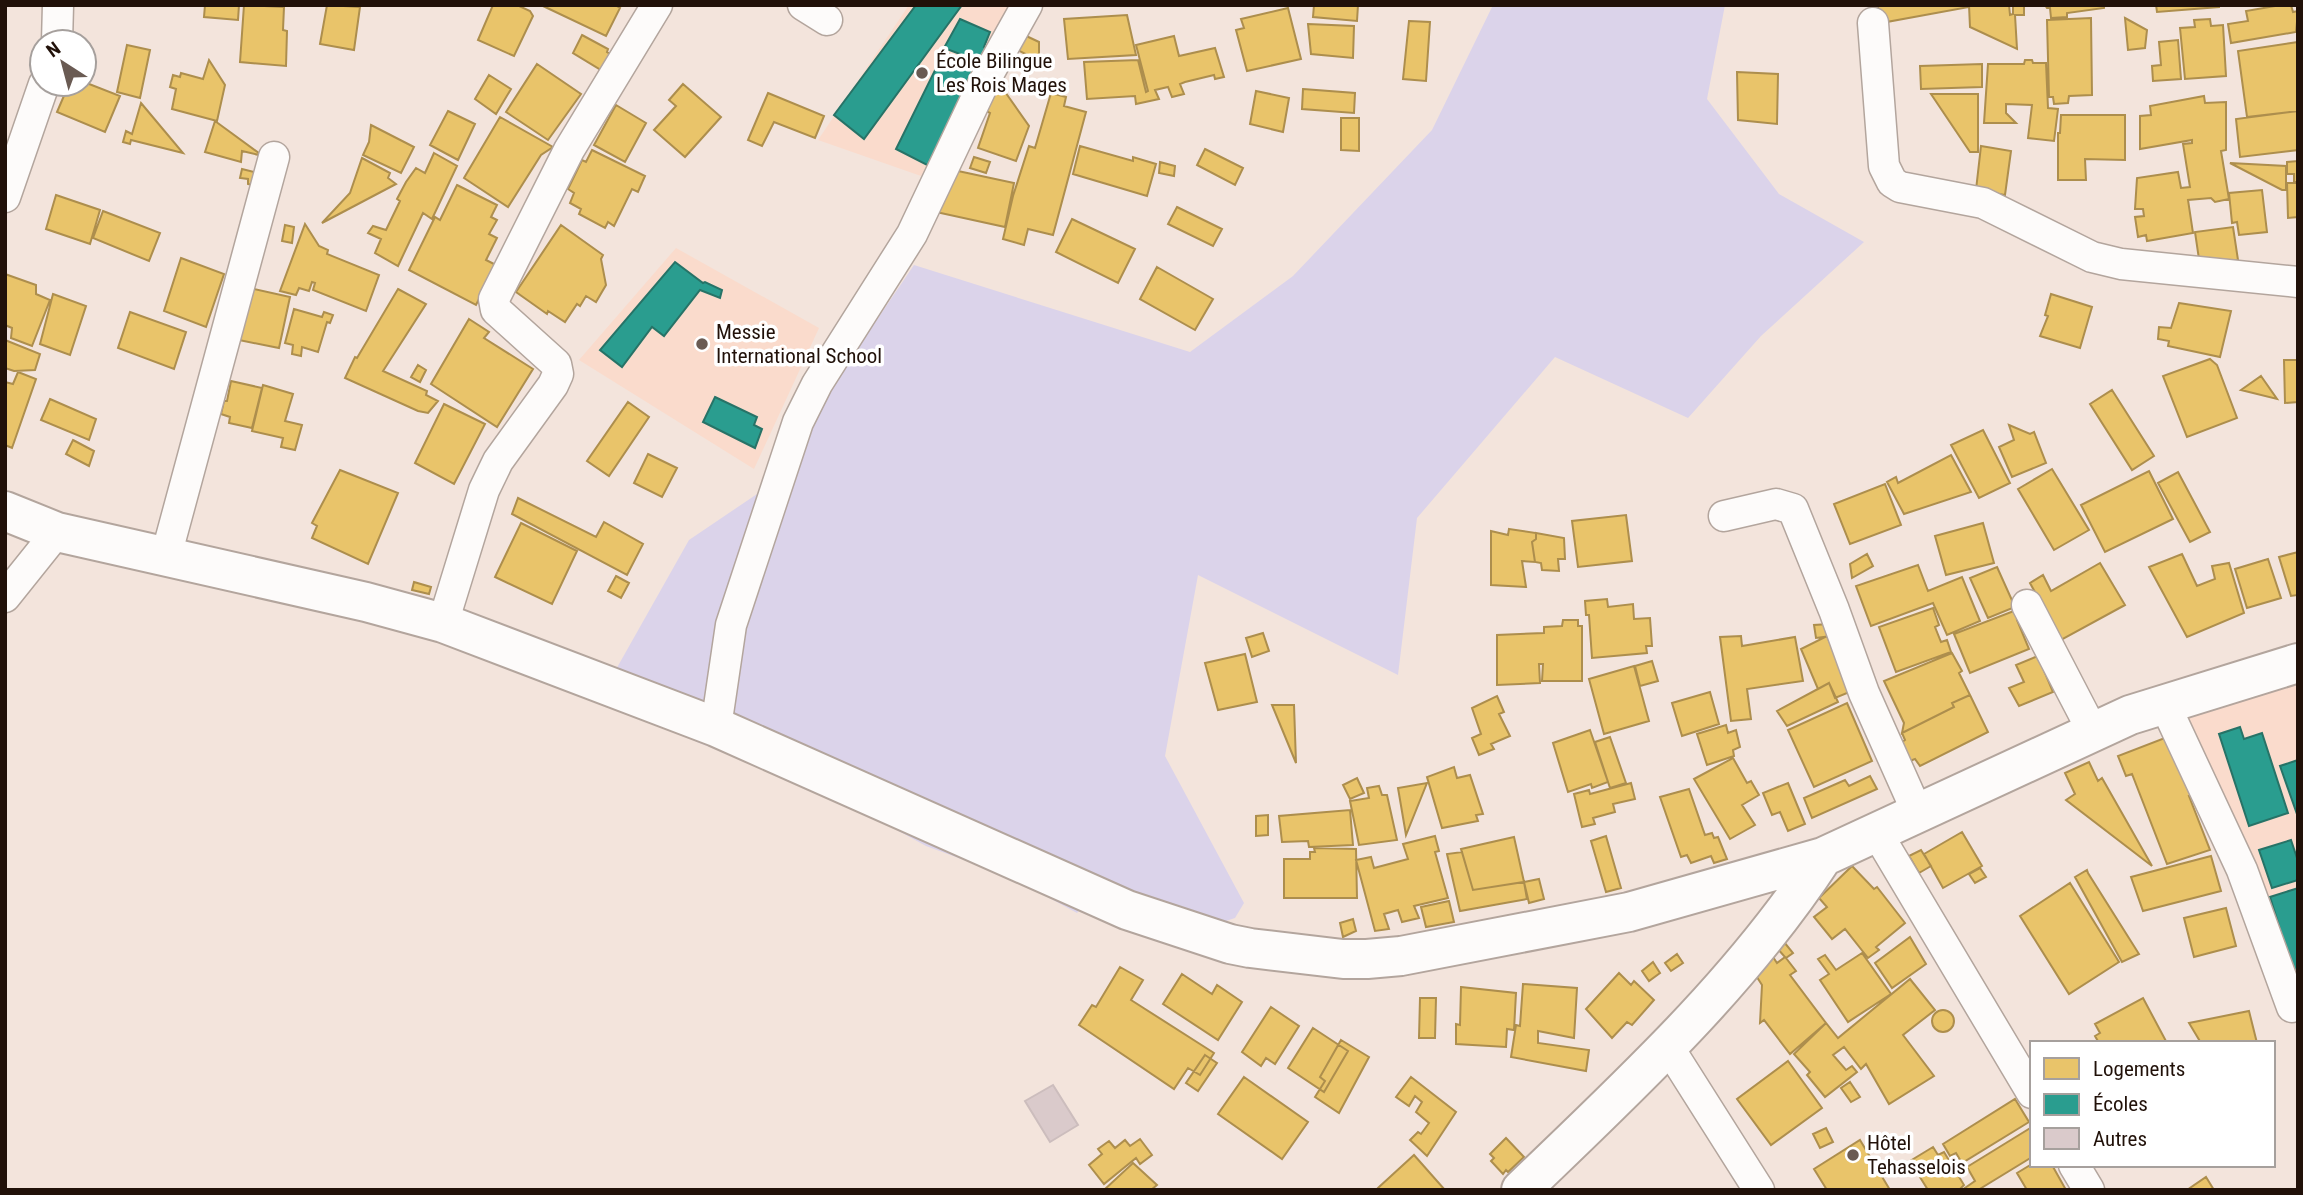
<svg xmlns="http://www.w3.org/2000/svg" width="2303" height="1195" viewBox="0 0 2303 1195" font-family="'Roboto Condensed',sans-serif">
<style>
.built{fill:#fadbcc}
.green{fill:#dbd3ea}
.homes{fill:#e9c46a;stroke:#ad8e4d;stroke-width:2}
.schools{fill:#2a9d8f;stroke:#277367;stroke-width:2}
.building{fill:#dacacb;stroke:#ccbdbd;stroke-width:2}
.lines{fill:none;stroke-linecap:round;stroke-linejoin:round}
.street-casing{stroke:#b3a59d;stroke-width:33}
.secondary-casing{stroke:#b3a59d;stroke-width:42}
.street{stroke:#fdfbfa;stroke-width:30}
.secondary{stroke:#fdfbfa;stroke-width:38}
.poi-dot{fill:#6a5b53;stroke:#fff;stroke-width:2.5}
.labels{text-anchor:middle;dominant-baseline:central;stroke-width:7;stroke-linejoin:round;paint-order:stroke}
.poi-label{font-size:21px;fill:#211109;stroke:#fff;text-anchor:start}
</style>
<rect width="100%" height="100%" fill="#f3e4dc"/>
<path class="built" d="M909,5H1018L921,176L818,140Z
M676,248L819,328L754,469L579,360Z
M2298,675V1017L2181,717Z"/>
<path class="green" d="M1493,5H1725L1707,99L1779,194L1864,242L1761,336L1688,418L1555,357L1417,518L1398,675L1198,575L1165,756L1244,903L1235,918L1217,924L1097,887L1077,913L1013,878L926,846L866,813L830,799L791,779L697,742L651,717L601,696L689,540L760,492L914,265L1190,352L1293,276L1432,130Z"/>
<path class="homes" d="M205,5H239L238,20L204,17Z
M244,5L284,7L283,30L287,31L286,66L240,62Z
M327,5L360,7L354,50L320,44Z
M493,5H517L530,11L533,16L514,56L478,40Z
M615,5L620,8L606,36L543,6Z
M1314,5H1358L1357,21L1313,17Z
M1878,5H1969V7L1881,23L1876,9H1878Z
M1969,5H2009L2010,15L2013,14V6L2024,5V15H2015L2017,49L1970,27Z
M2045,5H2104V8L2067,13V17L2051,18L2050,8H2047Z
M2156,5H2219V7L2157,12Z
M2281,5H2291L2293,12L2298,11L2296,32L2231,43L2228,24L2248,21L2246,11Z
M1288,8L1301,59L1247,71L1236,30L1244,28L1241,19Z
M1127,15L1136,55L1068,59L1064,19Z
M2091,18L2092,95L2069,96L2068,103L2054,104L2053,97H2049L2047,20Z
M2125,18L2147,30L2145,48L2128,50Z
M2210,19L2211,26L2223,25L2226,76L2185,79L2180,28L2195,27L2194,20Z
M1409,21L1430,22L1426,81L1403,79Z
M1308,24L1354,26L1353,58L1311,54Z
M1022,34L1039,42V61L1014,48Z
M582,35L608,49L607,52L610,54L601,70L573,53Z
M1174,36L1179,56L1215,48L1224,77L1215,79L1214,75L1185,82L1180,84L1184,94L1172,97L1168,87L1155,90L1159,99L1136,104L1135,96L1087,99L1084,62L1138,60L1146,92L1148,91L1136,45Z
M2178,40L2181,79L2153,81L2152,66L2161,65L2159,42Z
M2298,42V111L2247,117L2238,51Z
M127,45L150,50L140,98L117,92Z
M209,60L225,85L217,121L172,109L176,89L170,87L173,75L180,77L181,73L203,79Z
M2025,60H2032L2033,63H2046L2048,108L2058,109L2054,141L2028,138L2032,105L2006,104V113L2016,123H1984L1988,64H2024Z
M537,64L581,94L548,140L506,112Z
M1982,64V87L1921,89L1920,66Z
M1737,72L1778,74L1777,124L1738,120Z
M489,75L511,89L496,114L475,99Z
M996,79L1029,126L1016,161L978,148L990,113L986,111Z
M84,82L120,96L105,132L57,112L69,84H84Z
M683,84L721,117L685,157L654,130L676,106L669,100Z
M1303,89L1355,93L1354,113L1302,109Z
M1256,91L1289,98L1283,132L1250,124Z
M768,93L824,116L815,138L774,122L762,146L748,140Z
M1051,93L1066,97L1064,106L1086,112L1053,235L1028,229L1024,245L1003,239L1013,196L1029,146L1035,148Z
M1931,94H1978V152H1970Z
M2204,96L2205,103L2226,102V150L2221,151L2229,199L2215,202L2211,198L2188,200L2193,233L2147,241L2146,235L2138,237L2135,217L2144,216L2143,209H2135L2137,178L2178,172L2181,188L2190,187L2183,144L2192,143V140L2140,149V116L2151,115L2150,106Z
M141,103L183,153L131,140L130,144L123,142L126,131L132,134Z
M616,105L646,123L625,162L594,145Z
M448,111L475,124L458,160L430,145Z
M2298,111V150L2240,157L2236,119Z
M2061,115H2125V160L2085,159L2086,180H2058V133H2060Z
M500,117L553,147L541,155L508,207L464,178Z
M1341,118H1359V151L1341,150Z
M215,121L263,156L242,151L241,162L205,152Z
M371,125L414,147L401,173L363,155L369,142Z
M1080,146L1133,161V157L1156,164L1147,196L1073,174Z
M1981,146L2011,151L2005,195L1976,190Z
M1205,149L1243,168L1235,185L1197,165Z
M592,150L645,176L638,192L632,189L614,226L608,222L605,228L579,214L581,209L570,203L574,193L568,189L582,160L586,162Z
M434,153L457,166L432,219L423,213L398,266L375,253L381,239L368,233L373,226L386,230L400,201L397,199L406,182L416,168L425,173Z
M974,157L990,162L986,173L970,168Z
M362,158L390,173L388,178L396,184L322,223L350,193Z
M2298,161V182H2294V174H2287V162Z
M1160,162L1175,166L1174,176L1159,173Z
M2230,163L2286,166V190H2282Z
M944,168L1014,183L1005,227L936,212Z
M242,169L258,173L256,186L248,184V179L240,178Z
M2287,183H2298V217L2288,218Z
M457,185L497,205L491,217L497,220L489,234L497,238L486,260L496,265L476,305L409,270L435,217L440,220Z
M2262,190L2267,232L2239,235L2237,222L2232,223L2229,193Z
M56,195L100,210L90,244L46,229Z
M1177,207L1222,229L1213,246L1168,224Z
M103,211L160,233L149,261L93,238Z
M1072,219L1135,249L1118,283L1056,252Z
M305,224L319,246L328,250L327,254L379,275L366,311L313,290L315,283L312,282L309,291L299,288L296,295L280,291Z
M285,225L294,227L292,243L282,241Z
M561,225L603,255L601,259L606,285L596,302L586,296L580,306L577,304L565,322L548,311L547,314L516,292Z
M2233,227L2238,260L2200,266L2195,232Z
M181,258L224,274L206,327L164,311Z
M1157,267L1213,299L1195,330L1140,299Z
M5,274L36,285V294L50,300L32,346L11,338L12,328L5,325Z
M245,287L290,297L279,348L234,339Z
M398,289L426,304L383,371L427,391L426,395L438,401L428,413L418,411L345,378L355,357L357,358Z
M53,294L86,306L70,355L40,344Z
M2051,294L2092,307L2080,348L2040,336L2048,316L2045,315Z
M2179,303L2231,311L2220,357L2168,346L2169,341L2158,339L2159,327L2171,328Z
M294,309L322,317L324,312L333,315L330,323L327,322L318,352L302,347L301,356L292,354L293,345L285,343Z
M130,312L186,332L174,369L118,348Z
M469,319L489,332L484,338L533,369L497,427L431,384Z
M5,340L40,354L35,370L14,371L5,368Z
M2210,359L2217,365L2237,418L2187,437L2163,376Z
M2284,360H2298V402L2285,403Z
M418,365L426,370L420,382L411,377Z
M18,372L36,379L12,448L5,445V382L13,384Z
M2261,376L2277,399L2241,390Z
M231,381L262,388L252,428L229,423L230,417L221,414L224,401H227Z
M263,385L293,394L285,421L302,425L295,450L281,447L283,438L252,431Z
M2112,390L2154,456L2132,470L2090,404Z
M50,399L96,419L89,440L41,420Z
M628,402L649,417L609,476L587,461Z
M444,404L485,424L454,484L415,463Z
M2009,425L2030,434L2034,432L2046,463L2012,477L1999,447L2014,440Z
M1983,430L2010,483L1979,498L1951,445Z
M73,440L94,451L89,466L66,454Z
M648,454L677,468L662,497L634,483Z
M1951,455L1971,492L1904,514L1887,482L1896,477L1898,483Z
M2052,469L2089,530L2054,550L2018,489Z
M340,470L398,493L368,564L312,538L317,526L312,523Z
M2149,471L2173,519L2105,552L2081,505Z
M2178,472L2210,532L2190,542L2158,483Z
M1885,484L1901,525L1850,544L1834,504Z
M518,498L596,537L604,522L643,544L627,575L512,514Z
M1626,515L1632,561L1578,567L1572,521Z
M521,523L577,551L552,604L495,577Z
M1983,523L1994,563L1946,575L1935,536Z
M1509,529L1536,533V539L1532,542L1535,562L1522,561L1526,587L1491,585V531L1508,535Z
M1536,533L1564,538L1565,559H1558L1559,571L1542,570L1541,563L1535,562L1532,542L1536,539Z
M2298,552V595L2291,596L2279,557Z
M1867,554L1873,566L1852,578L1850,564Z
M2182,554L2197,586L2215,579L2212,566L2229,563L2244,613L2187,637L2149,567Z
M2268,559L2281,598L2247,608L2235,569Z
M2100,563L2125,605L2061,640L2030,583L2043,575L2051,591Z
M1918,565L1928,591L1962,577L1980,621L1947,635L1933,603L1871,626L1856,586Z
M1997,567L2015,607L1988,618L1970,578Z
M616,576L629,583L621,598L608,591Z
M414,582L431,587L429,594L412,590Z
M1607,599L1608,607L1633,604L1634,619L1650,618L1652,646H1646L1647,653L1592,658L1589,615H1586L1585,601Z
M1933,608L1939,625L1935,627L1941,642L1947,640L1951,652L1896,672L1879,627Z
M2019,609L2024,617L2017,620L2029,649L1970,673L1954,634Z
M1563,620H1578V626H1582V681H1542L1543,664H1539L1540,683L1497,685V635L1544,633V627L1562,626Z
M1829,624L1831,636L1816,638L1814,625Z
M1263,633L1269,651L1252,657L1246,638Z
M1741,636L1742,646L1795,637L1803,681L1747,689L1751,719L1731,721L1720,637Z
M1827,636L1852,691L1835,698L1829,683L1818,689L1801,649Z
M1952,653L1962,671L1959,673L1970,695L1952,703L1954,707L1902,733L1904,723L1884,681Z
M1245,654L1257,702L1218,710L1205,663Z
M2038,656L2053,692L2019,706L2009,688L2024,682L2016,665Z
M1652,661L1658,681L1640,686L1635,666Z
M1634,666L1649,721L1604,734L1589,679Z
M1829,683L1838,702L1787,726L1777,711Z
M1710,692L1719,724L1682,736L1672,703Z
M1970,695L1988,732L1920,766L1915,759L1907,762L1898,745L1905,740L1902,733L1954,707L1952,703Z
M1497,696L1504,712L1499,714L1510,736L1491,744L1494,749L1479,755L1472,738L1481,734L1472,708Z
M1847,703L1872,761L1814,787L1788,730Z
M1272,705H1294L1296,763Z
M1726,725L1728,733L1736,730L1740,747L1733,750L1734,756L1707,765L1697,734Z
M1590,730L1608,782L1592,788L1591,784L1568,792L1553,743Z
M2170,736L2196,795L2189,796L2210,850L2167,864L2132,774L2126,776L2118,756Z
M1610,737L1626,783L1610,788L1595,742Z
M1733,758L1747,783L1751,781L1759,795L1742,805L1755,825L1730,839L1694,779Z
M2089,762L2098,781L2102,778L2152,866L2066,800L2075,794L2065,773Z
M1454,767L1457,778L1470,775L1483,814L1476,815L1478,821L1442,828L1427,777Z
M1870,776L1877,789L1812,818L1804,798L1845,780L1849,786Z
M1357,778L1364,793L1350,799L1343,785Z
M1427,783L1406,835L1398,788Z
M1631,783L1635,799L1613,804L1615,812L1593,818L1595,824L1582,827L1574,794L1589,790L1590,794Z
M1788,783L1805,824L1788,831L1780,812L1772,815L1763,793Z
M1379,786L1382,795H1387L1397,840L1359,845L1350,801L1369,798L1367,788Z
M1689,789L1705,835L1712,833L1714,838L1718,837L1727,859L1714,863L1711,856L1691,863L1687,855L1681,857L1660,797Z
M1350,810L1353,845L1309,847L1308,841L1282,842L1279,816Z
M1268,815V835L1256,836V816Z
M1962,832L1982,866L1943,888L1924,854Z
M1435,836L1439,851L1435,852L1448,898L1414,906L1419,918L1402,922L1398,910L1384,914L1389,929L1375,931L1356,860L1371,857L1374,868L1408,859L1403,844Z
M1606,836L1621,888L1606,892L1591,841Z
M1514,837L1524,882L1473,890L1461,849Z
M1314,848L1356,849L1357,898H1284V859H1310V852H1315Z
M1921,850L1931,866L1919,873L1909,856Z
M1462,852L1473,890L1524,882L1527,899L1460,911L1447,854Z
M2211,856L2221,891L2143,911L2131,877Z
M1852,866L1874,889L1877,887L1905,923L1876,947L1879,950L1868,958L1845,929L1832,939L1814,917L1827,907L1819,898Z
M1980,868L1986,877L1975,883L1969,874Z
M2087,870L2088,873L2139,954L2122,962L2075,877Z
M1539,879L1544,899L1529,903L1524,882Z
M2070,883L2119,962L2069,994L2020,916Z
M1449,901L1454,922L1426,927L1421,907Z
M2226,908L2236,946L2194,957L2184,918Z
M1353,919L1356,931L1343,937L1340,923Z
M1910,937L1926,964L1892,988L1875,963Z
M1784,942L1793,953L1786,958L1796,971L1790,975L1826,1023L1790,1054L1764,1020L1760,1023L1762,985L1755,974L1771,954L1777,963L1785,957L1777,948Z
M1862,953L1891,994L1848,1022L1820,980L1829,974L1818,959L1825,955L1836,970Z
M1677,954L1683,963L1671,971L1665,963Z
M1653,962L1660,973L1649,981L1642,971Z
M1120,967L1143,980L1131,1000L1214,1053L1200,1075L1188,1068L1174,1089L1079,1025L1092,1005L1096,1007Z
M1619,973L1631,985L1634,981L1654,1000L1632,1025L1627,1022L1612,1038L1586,1009Z
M1182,974L1212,994L1217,985L1242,1002L1218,1040L1163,1004Z
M1910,979L1935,1010L1903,1035L1934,1076L1889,1104L1866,1064L1861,1069L1844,1047L1833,1055L1846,1070L1852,1066L1857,1072L1825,1097L1807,1075L1810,1072L1794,1054L1826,1023L1838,1038Z
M1523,984L1577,988L1574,1038L1538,1031V1043L1589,1050L1586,1071L1511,1057L1516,1025L1520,1026Z
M1461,987L1516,993L1514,1030L1507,1029L1506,1047L1456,1044V1024L1460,1025Z
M1420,998H1436L1435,1038H1419Z
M2143,998L2167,1043H2099L2095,1036L2100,1033L2095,1024Z
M1271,1007L1299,1026L1275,1064L1266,1058L1261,1066L1242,1052Z
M1932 1021a11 11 0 1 1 22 0a11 11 0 1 1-22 0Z
M2249,1011L2257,1043H2201L2189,1023Z
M1313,1028L1348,1051L1324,1092L1288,1068Z
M1341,1040L1369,1057L1339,1113L1315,1097L1325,1081L1320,1077Z
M1205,1055L1217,1063L1198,1091L1186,1083Z
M1788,1061L1822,1108L1771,1145L1737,1099Z
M1244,1077L1308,1122L1282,1159L1218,1114Z
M1411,1077L1456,1112L1427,1156L1410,1140L1418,1132L1421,1134L1429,1123L1416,1112L1422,1102L1415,1096L1409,1106L1396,1097Z
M1850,1082L1860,1097L1851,1102L1841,1088Z
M2015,1099L2029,1122L1962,1163L1956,1153L1950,1156L1943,1144Z
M2032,1127V1157L1978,1190H1962L1975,1181L1967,1167Z
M1826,1128L1833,1142L1820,1148L1813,1134Z
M1506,1138L1524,1157L1508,1172L1506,1170L1503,1174L1491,1161L1494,1158L1490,1154Z
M1140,1139L1152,1155L1140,1164L1136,1158L1104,1184L1089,1165L1102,1154L1098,1149L1109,1141L1115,1148L1125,1140L1130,1146Z
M1860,1140L1890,1190H1827L1814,1169Z
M1933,1147L1938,1155L1944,1152L1964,1185L1959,1190H1928L1910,1161Z
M1414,1155L1445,1190H1376L1379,1187Z
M1133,1163L1157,1185L1151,1190H1104Z
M2032,1164L2052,1165L2066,1190H2027L2017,1173Z
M2206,1177L2214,1190H2187Z"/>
<path class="schools" d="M916,5H962L864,139L834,115Z
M960,19L990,32L984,47L987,48L929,166L896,149L944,52L957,59L960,54L944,48Z
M675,262L703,283L705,282L722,290L720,298L700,290L664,336L652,327L622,367L600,350Z
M715,397L757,417L754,425L762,429L755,448L703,422Z
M2240,727L2244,739L2262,733L2288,813L2249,826L2219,734Z
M2298,760V817L2280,766Z
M2291,840L2298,861V880L2272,888L2259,850Z
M2298,888V987L2270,897Z"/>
<path class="building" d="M1053,1085L1078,1125L1050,1142L1025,1101Z"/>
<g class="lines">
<defs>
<path id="street" d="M803,5L827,20
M1873,23L1884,166L1892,182L1900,187L1983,203L2092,257L2121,264L2298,282
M57,42L58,5
M5,197L44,84
M1724,516L1776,504L1793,509L1834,610L1864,693L1918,814
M166,556L274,157
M5,597L57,532
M2027,605L2093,732
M443,623L484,490L498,461L553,385L558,374L556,364L496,310L494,299L569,150L657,5
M2165,705L2242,870L2292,1007
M716,727L731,625L798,422L817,384L912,234L985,80L1027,5
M1877,833L2032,1093
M1669,1048L1759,1190
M2074,1165L2089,1190"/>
<path id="secondary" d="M5,511L57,532L366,602L443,623L716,727L1127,910L1230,944L1250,948L1343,959H1367L1401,956L1629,912L1823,857L2130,715L2298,663
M1521,1190C1629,1086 1740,984 1823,857"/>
</defs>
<use href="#street" class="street-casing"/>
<use href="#secondary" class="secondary-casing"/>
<use href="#street" class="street"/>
<use href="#secondary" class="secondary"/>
</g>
<g class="poi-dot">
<circle cx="922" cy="73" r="7"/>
<circle cx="702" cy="344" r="7"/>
<circle cx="1853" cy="1155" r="7"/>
</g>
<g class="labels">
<g class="poi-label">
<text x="936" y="61">École Bilingue<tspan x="936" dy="24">Les Rois Mages</tspan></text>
<text x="716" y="332">Messie<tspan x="716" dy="24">International School</tspan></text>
<text x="1867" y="1143">Hôtel<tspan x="1867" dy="24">Tehasselois</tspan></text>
</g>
</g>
<rect width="2303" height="1195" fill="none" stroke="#211109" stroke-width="14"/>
<rect x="2030" y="1041" width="245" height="126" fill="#ffffff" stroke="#a6a09d" stroke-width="2"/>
<rect x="2044" y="1058" width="35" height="21" fill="#e9c46a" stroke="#a6a09d" stroke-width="2"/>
<text x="2093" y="1076" font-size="21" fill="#211109">Logements</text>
<rect x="2044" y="1094" width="35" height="21" fill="#2a9d8f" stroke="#a6a09d" stroke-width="2"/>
<text x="2093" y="1111" font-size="21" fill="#211109">Écoles</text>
<rect x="2044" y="1128" width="35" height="21" fill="#dacacb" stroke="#a6a09d" stroke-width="2"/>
<text x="2093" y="1146" font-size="21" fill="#211109">Autres</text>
<g transform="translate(63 63) rotate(324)"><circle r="33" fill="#ffffff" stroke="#a6a09d" stroke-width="2"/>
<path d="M0-5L12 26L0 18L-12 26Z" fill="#6a5b53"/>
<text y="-10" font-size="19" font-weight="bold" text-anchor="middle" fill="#211109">N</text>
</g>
</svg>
